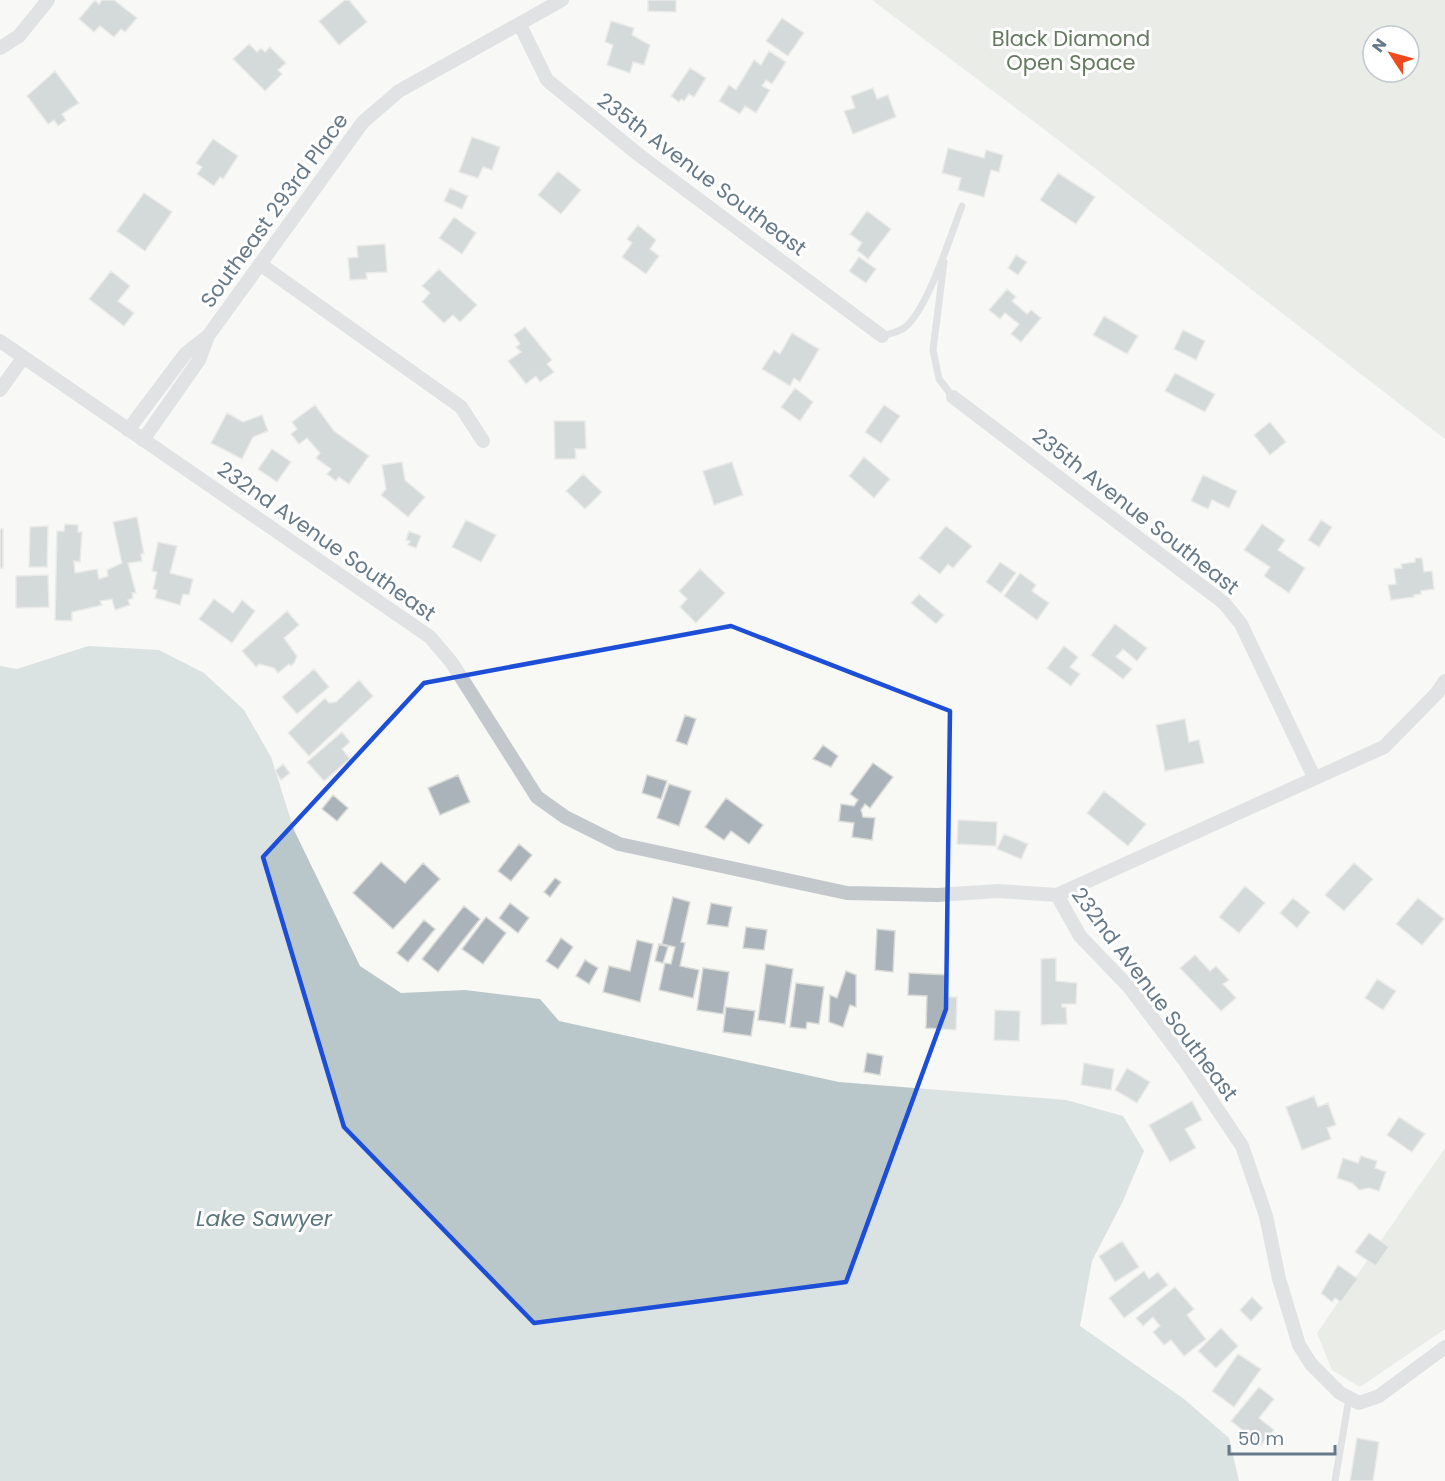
<svg xmlns="http://www.w3.org/2000/svg" width="1445" height="1481" viewBox="0 0 1445 1481" font-family="Poppins,sans-serif">
<style>
.green{fill:#d8ded4;fill-rule:evenodd}
.water{fill:#b9c7ca}
.building{fill:#a9b3b9;stroke:#dadad7;stroke-width:1.5}
.lines{fill:none;stroke-linecap:round;stroke-linejoin:round}
.lane{stroke:#c3c8cc;stroke-width:7}
.street{stroke:#c3c8cc;stroke-width:14}
.marked{fill:none;stroke:#1d4ed8;stroke-width:4.5;stroke-linejoin:round}
.labels{text-anchor:middle;dominant-baseline:central;stroke-width:6;stroke-linejoin:round;paint-order:stroke}
.park-label{font-size:21px;fill:#667a60;stroke:#fff}
.street-label{font-size:21px;fill:#657988;stroke:#fff}
.water-label{font-size:22px;font-style:italic;fill:#5c757c;stroke:#fff}
</style>
<rect width="100%" height="100%" fill="#f8f8f5"/>
<path class="green" d="M872,0H1445V439L1057,139ZM1373,36H1409V72H1373Z
M1445,1148V1329L1360,1387L1332,1370L1317,1333Z"/>
<path class="water" d="M88,646L159,650L204,673L244,710L271,757L294,830L360,966L401,993L465,990L540,999L559,1021L839,1082L1066,1100L1123,1116L1144,1151L1123,1201L1092,1261L1080,1326L1184,1399L1229,1438L1239,1481H0V666L17,669Z"/>
<path class="building" d="M95,0L99,4L102,0H114L137,18L125,32L121,29L114,37L100,26L94,32L79,19Z
M345,0H349L367,22L339,45L319,21Z
M648,0H676V12L648,11Z
M782,18L804,33L788,56L766,41Z
M611,21L634,28L632,35L650,45L644,65L633,62L630,73L607,65L613,45L605,42Z
M249,44L257,52L261,48L265,52L270,47L286,63L278,70L282,74L265,91L233,59Z
M769,51L786,62L772,84L766,80L762,86L770,90L756,113L745,106L740,114L719,101L729,85L736,90L754,60L761,65Z
M690,68L706,78L694,97L689,94L684,101L681,99L679,102L671,96Z
M55,71L79,103L62,114L66,120L58,126L54,120L48,124L27,96Z
M873,88L877,99L888,95L896,117L853,134L844,111L855,108L851,96Z
M472,137L500,147L492,170L483,167L478,178L459,172Z
M213,139L238,156L223,179L220,177L214,186L197,174L202,167L196,163Z
M948,148L984,158L986,150L1003,155L999,172L991,170L984,197L958,190L961,178L942,173Z
M558,171L581,190L561,214L538,195Z
M1058,173L1095,197L1076,224L1040,200Z
M450,188L468,196L462,209L444,201Z
M144,193L172,212L145,251L117,231Z
M867,211L891,229L868,259L857,250L862,243L850,234Z
M454,217L476,233L462,254L439,238Z
M638,225L656,240L650,249L659,256L646,274L622,257L632,243L627,239Z
M385,244L387,272L366,273L367,279L350,280L348,258L358,257L357,246Z
M1016,255L1027,262L1018,275L1008,268Z
M859,257L876,269L866,283L849,271Z
M439,269L477,305L460,322L453,315L444,323L422,302L430,293L422,286Z
M111,271L130,286L118,301L134,313L124,326L89,299Z
M1007,289L1016,297L1012,301L1027,314L1031,310L1041,318L1021,342L1011,334L1019,324L1005,313L1000,319L989,310Z
M1104,316L1138,336L1127,354L1093,335Z
M525,327L552,360L547,364L554,372L540,382L536,376L526,384L508,361L521,352L516,347L520,344L514,335Z
M1183,330L1205,341L1196,360L1174,349Z
M792,333L819,349L800,382L794,378L790,386L762,369L774,350L780,354Z
M1175,373L1215,394L1205,412L1165,391Z
M795,388L813,402L800,421L781,407Z
M315,405L334,431L369,456L349,484L339,477L336,481L327,474L331,469L316,458L320,453L307,438L299,444L291,434L297,429L292,422Z
M884,405L900,416L881,443L865,432Z
M227,413L243,422L262,415L268,431L253,437L242,459L211,443Z
M554,421H585L586,449H575L576,459H555Z
M1270,422L1286,442L1270,455L1254,435Z
M272,449L291,462L277,482L258,469Z
M864,457L890,479L874,498L849,476Z
M402,462L405,480L425,497L408,517L381,495L386,489L382,465Z
M732,462L743,495L714,505L703,471Z
M583,474L602,492L585,509L566,491Z
M1203,475L1237,491L1229,508L1212,500L1208,509L1191,501Z
M137,517L144,554H141L142,561L128,563L136,593H132L133,598L128,600L130,605L115,610L112,599L100,601L102,605L72,612V621L55,620L57,531H64L65,524L78,525V532H82L80,562L74,561L75,573L97,569L99,579L108,576L107,570L122,563L113,522Z
M466,520L496,535L481,562L452,547Z
M1321,520L1332,527L1319,547L1308,540Z
M1262,524L1285,540L1278,550L1305,568L1289,593L1264,576L1270,567L1244,550Z
M48,526L47,567H29L30,527Z
M946,526L972,546L953,568L948,564L940,574L919,558Z
M0,529H3V568H0Z
M409,531L421,536L416,548L408,545L410,541L406,540Z
M158,542L177,546L170,573L193,579L189,595L183,594L180,605L155,598L157,590L153,589L157,572L152,571Z
M1415,558H1422L1424,572L1432,571L1434,589L1421,591V594L1414,595V597L1391,600L1388,585L1396,584L1394,569L1402,568L1401,564L1415,562Z
M1000,562L1016,573L1001,593L986,582Z
M700,569L725,593L696,623L680,607L687,599L679,591Z
M1020,573L1036,585L1032,591L1049,603L1037,620L1004,596Z
M48,575L49,607L16,608V576Z
M919,594L944,615L936,624L911,603Z
M214,599L233,613L242,600L255,611L232,643L199,619Z
M287,611L299,625L284,638L297,656L294,663L291,666L289,664L278,673L274,668L259,664L256,667L242,651Z
M1115,624L1147,648L1137,661L1123,649L1116,657L1132,669L1123,679L1091,655Z
M1064,646L1078,657L1070,667L1080,674L1071,686L1047,668Z
M314,669L329,687L297,714L282,697Z
M359,680L373,696L309,756L288,733L325,698L329,703L336,702Z
M685,715L696,719L687,745L676,741Z
M1185,719L1189,742L1199,740L1204,763L1165,771L1156,725Z
M342,732L350,742L342,749L350,759L324,781L307,762Z
M823,745L838,756L831,767L813,759Z
M873,763L893,777L870,808L865,804L861,810L863,817L875,818L872,840L852,837L854,823L839,821L841,804L854,806L858,800L850,794Z
M283,764L290,773L281,780L275,771Z
M458,775L470,802L440,815L428,788Z
M647,775L667,781L661,799L642,793Z
M669,784L691,791L679,826L657,818Z
M1104,791L1146,824L1128,846L1087,813Z
M333,795L348,808L337,821L322,809Z
M726,798L763,825L749,844L731,831L724,840L705,827Z
M958,820L997,822L996,846L957,844Z
M1004,834L1028,844L1021,859L997,849Z
M519,844L532,855L511,881L498,871Z
M381,862L405,883L423,863L440,879L393,929L353,893Z
M1354,863L1373,879L1344,911L1325,895Z
M555,878L561,882L550,897L544,892Z
M1245,886L1265,903L1239,933L1219,917Z
M673,897L690,902L681,942L685,943L680,966L699,970L693,998L659,990L665,963L671,964L675,947L662,944Z
M1293,898L1310,912L1297,928L1280,913Z
M1418,898L1444,919L1422,945L1396,924Z
M510,903L529,918L518,933L499,918Z
M711,903L732,907L728,927L707,924Z
M464,906L480,919L438,972L422,959Z
M486,917L506,933L483,964L462,949Z
M424,920L435,929L408,962L397,953Z
M746,927L767,930L764,950L743,948Z
M877,929L895,931L893,972L875,970Z
M561,938L573,947L558,969L546,961Z
M637,940L653,944L640,1002L603,992L609,966L630,971Z
M659,944L668,947L663,963L655,961Z
M1195,955L1210,971L1216,966L1229,980L1223,984L1236,998L1221,1011L1180,968Z
M1056,958V981L1077,983L1076,1004H1062V1007H1066L1067,1024L1041,1025V959Z
M585,960L598,968L589,984L576,976Z
M766,964L793,969L785,1024L758,1020Z
M703,968L729,972L723,1014L697,1010Z
M846,971L856,975V1007L850,1005L843,1027L829,1022L830,995L837,998Z
M909,973L948,975L947,997H957L956,1030L926,1028L927,996L908,995Z
M1377,979L1396,991L1383,1010L1365,998Z
M796,983L824,987L819,1024L807,1022L806,1029L790,1027Z
M726,1007L755,1011L751,1036L723,1032Z
M995,1010L1020,1011L1019,1041L994,1040Z
M867,1053L883,1056L880,1075L864,1072Z
M1084,1063L1114,1069L1111,1090L1081,1085Z
M1127,1068L1150,1082L1137,1103L1115,1090Z
M1314,1096L1318,1107L1328,1103L1336,1125L1327,1128L1331,1139L1302,1150L1286,1107Z
M1192,1101L1202,1120L1185,1129L1196,1148L1170,1162L1149,1125Z
M1399,1117L1425,1134L1412,1152L1387,1135Z
M1361,1156L1377,1161L1375,1168L1386,1172L1379,1191L1369,1188L1359,1190L1352,1183L1337,1178L1343,1158L1358,1163Z
M1369,1233L1389,1247L1376,1266L1355,1252Z
M1122,1241L1139,1267L1115,1282L1099,1256Z
M1338,1265L1358,1279L1341,1302L1335,1298L1332,1302L1321,1293Z
M1144,1271L1149,1279L1158,1272L1168,1285L1124,1318L1109,1298Z
M1175,1287L1194,1309L1187,1315L1206,1339L1184,1356L1171,1340L1164,1345L1153,1332L1160,1326L1153,1317L1143,1326L1136,1318Z
M1252,1297L1263,1308L1251,1321L1240,1310Z
M1221,1328L1238,1346L1216,1368L1198,1351Z
M1238,1354L1261,1369L1234,1407L1212,1391Z
M1259,1387L1274,1399L1259,1418L1274,1430L1261,1445L1231,1421Z
M1357,1438L1379,1442L1373,1481H1350Z"/>
<g class="lines">
<path class="lane" d="M944,262L933,350L939,379L953,397
M882,336C889,334 898,332 904,328C927,312 951,234 962,206
M1335,1481L1349,1398"/>
<path class="street" d="M520,25L547,80L639,155L882,336
M0,48L19,36L48,0
M260,264L461,407L483,441
M208,336L363,122L399,91L562,0
M0,341L430,637L452,663L537,797L565,817L619,844L847,893L937,895L998,891L1057,895L1080,936L1129,987L1185,1061L1242,1146L1266,1216L1279,1279L1299,1345L1311,1364L1340,1393L1359,1403L1379,1396L1445,1347
M0,390L23,358
M953,397L1224,603L1241,624L1314,777
M128,430L186,353L208,336L199,360L143,440
M1057,895L1384,747L1437,693L1445,681"/>
</g>
<path d="M0 0H1445V1481H0ZM731,626L950,711L946,1009L846,1282L534,1323L344,1127L263,857L424,683Z" fill="#f8f8f5" fill-opacity=".55" fill-rule="evenodd"/>
<path class="marked" d="M731,626L950,711L946,1009L846,1282L534,1323L344,1127L263,857L424,683Z"/>
<g class="labels">
<g class="park-label">
<text x="1071" y="38">Black Diamond<tspan x="1071" dy="24">Open Space</tspan></text>
</g>
<g class="street-label">
<text transform="translate(702 174) rotate(37)">235th Avenue Southeast</text>
<text transform="translate(274 210) rotate(-54)">Southeast 293rd Place</text>
<text transform="translate(1136 511) rotate(38)">235th Avenue Southeast</text>
<text transform="translate(327 541) rotate(35)">232nd Avenue Southeast</text>
<text transform="translate(1155 994) rotate(53)">232nd Avenue Southeast</text>
</g>
<g class="water-label">
<text x="264" y="1218">Lake Sawyer</text>
</g>
</g>
<g transform="translate(1391 54) rotate(306)"><circle r="28" fill="#ffffff" stroke="#c1c9cf" stroke-width="1.5"/>
<path d="M0-4.5L10 22L0 15L-10 22Z" fill="#ef491e"/>
<text y="-9" font-size="16" font-weight="bold" text-anchor="middle" fill="#657988">N</text>
</g>
<path d="M1229 1445v9h106v-9" fill="none" stroke="#657988" stroke-width="3"/>
<text x="1238" y="1445" font-size="18" fill="#657988" stroke="#ffffff" stroke-width="4.5" paint-order="stroke">50 m</text>
</svg>
